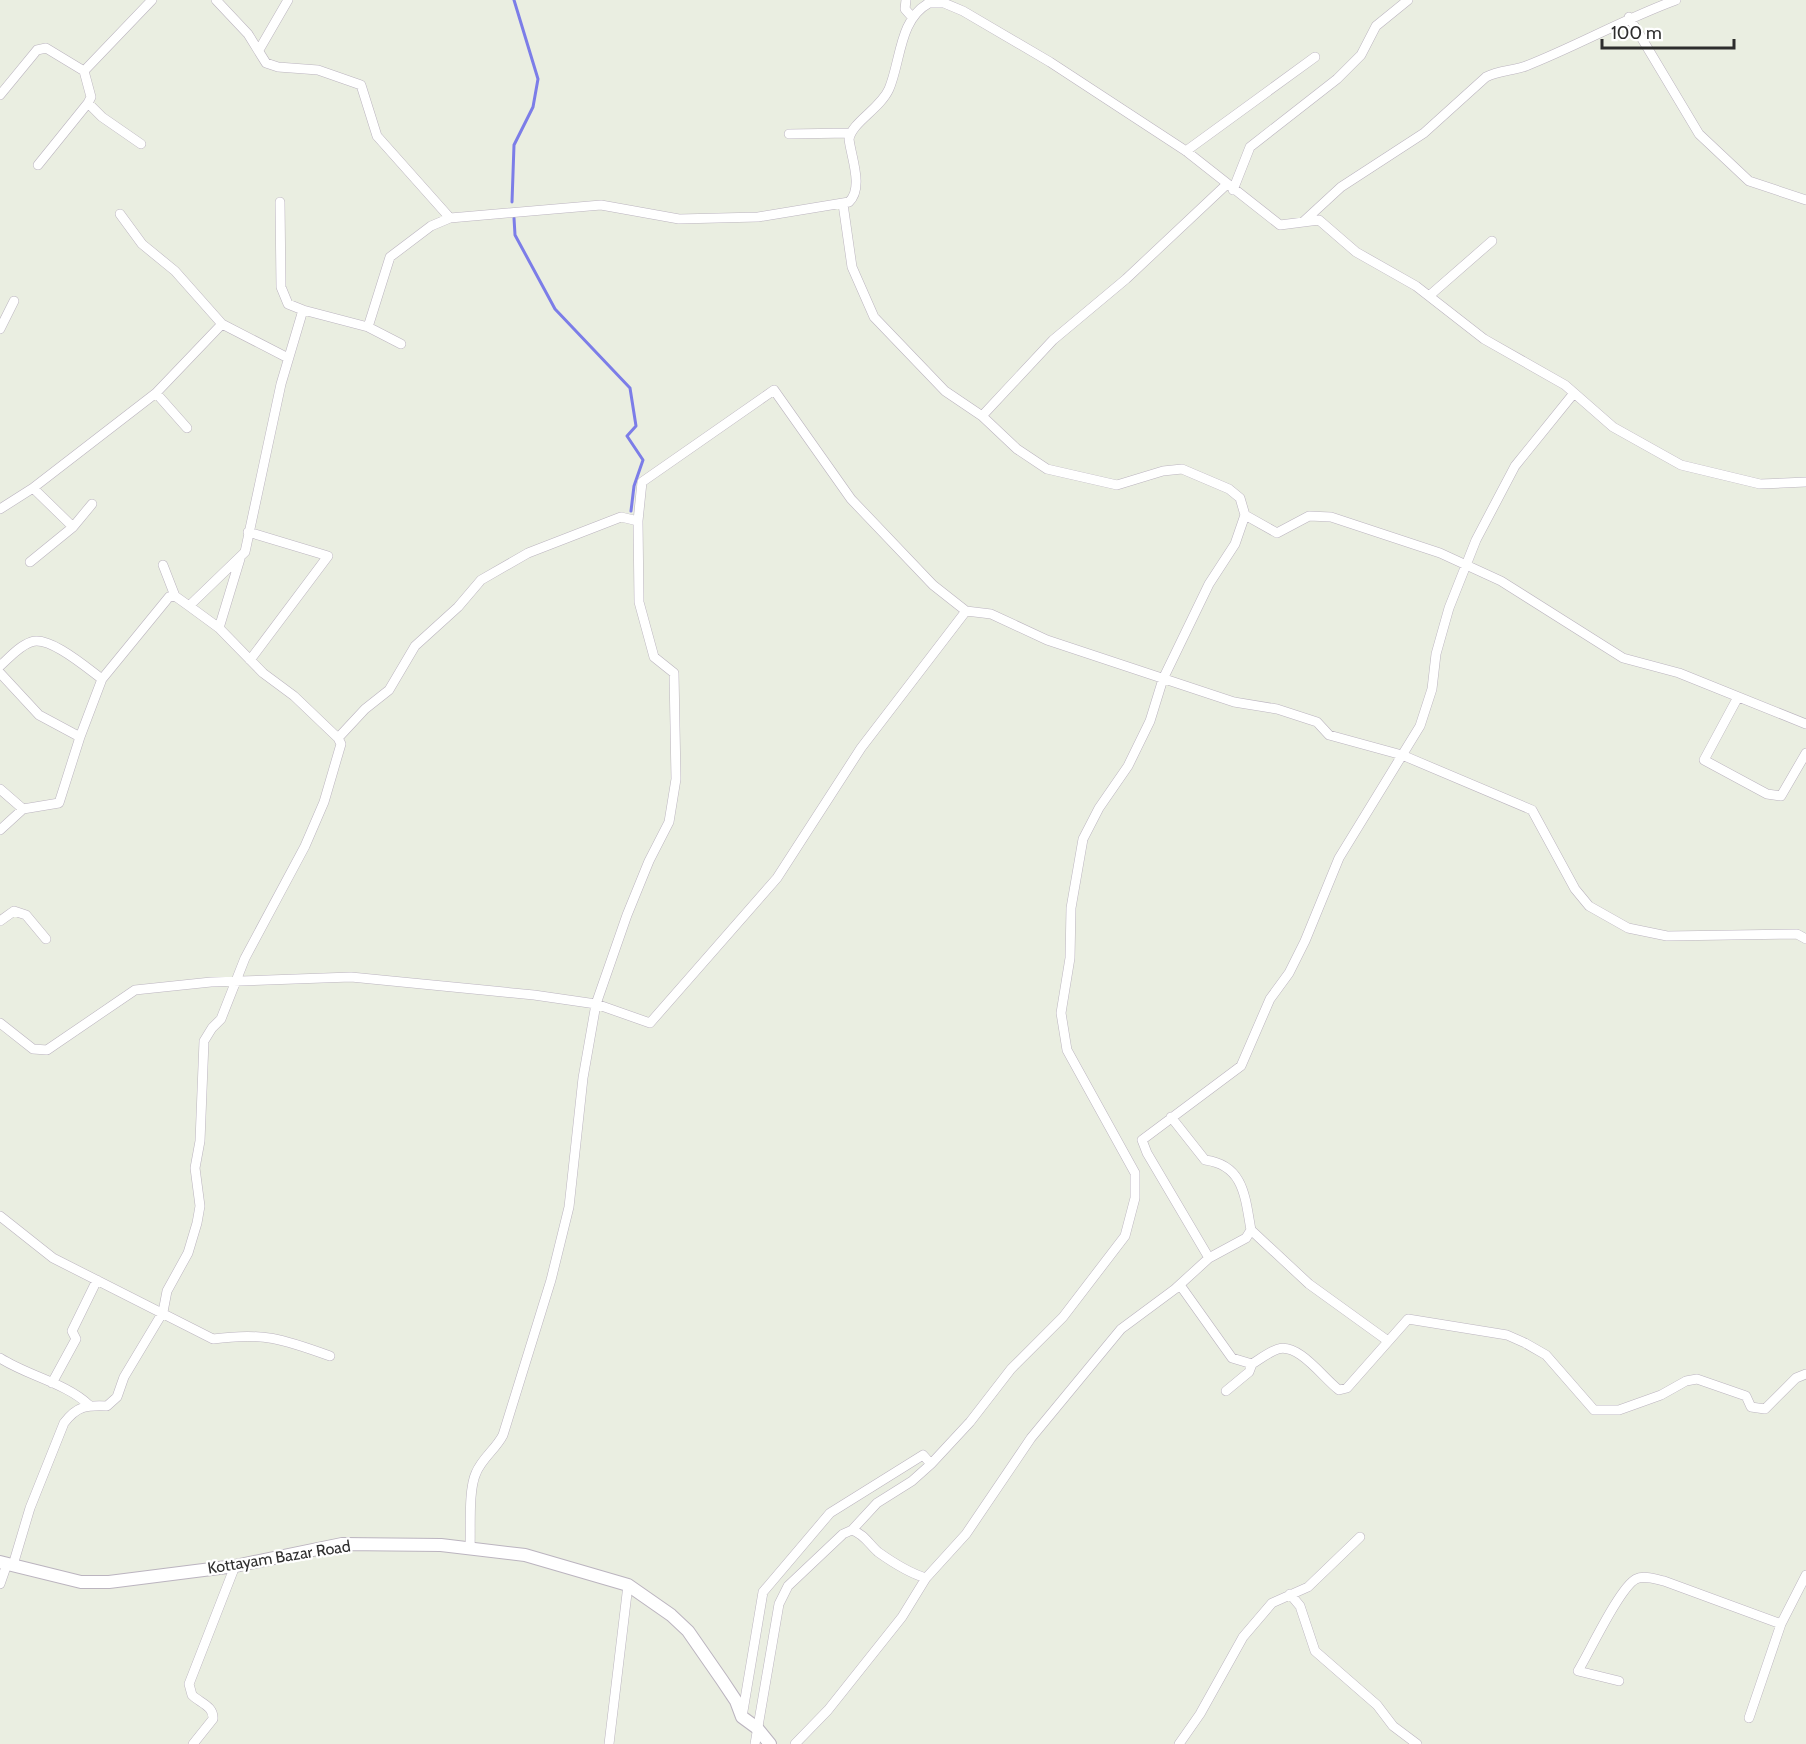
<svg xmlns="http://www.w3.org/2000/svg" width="1806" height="1744" viewBox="0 0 1806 1744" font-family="Cabin,sans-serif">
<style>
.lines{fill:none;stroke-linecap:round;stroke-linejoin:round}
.stream{stroke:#7c7de8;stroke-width:3}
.minor-casing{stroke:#bbb4bf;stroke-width:10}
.secondary-casing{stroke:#bbb4bf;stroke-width:14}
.minor{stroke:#fff;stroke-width:9}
.secondary{stroke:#fff;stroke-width:12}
.labels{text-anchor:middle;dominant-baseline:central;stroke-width:4.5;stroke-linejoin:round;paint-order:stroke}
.street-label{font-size:16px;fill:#2d2d2d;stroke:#fff}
</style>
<rect width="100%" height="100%" fill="#eaeee1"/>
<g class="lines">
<path class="stream" d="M512,202L514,145L533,107L538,79L514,0
M514,218L515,235L555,309L630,388L636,426L627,436L643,460L634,486L631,511"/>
<defs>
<path id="minor" d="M216,0L248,34L266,63L278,67L318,70L361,85L377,136L450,218L601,205L679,219L758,217L849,202C864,188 851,157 849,139C852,122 880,109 889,89C901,61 899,19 929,3
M906,0L905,9L912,17
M929,0V3H944L963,11L1050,62L1186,151L1280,225L1319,220L1356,252L1416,286L1484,339L1565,385L1613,427L1681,465L1760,484L1806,482
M1629,17L1699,134L1749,181L1806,200
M259,50L288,0
M0,95L37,50L46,48L84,71
M88,103L102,117L141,144
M789,134L850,133
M1186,151L1315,57
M38,165L88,103L91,97L84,71L152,0
M1233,190L1250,147L1337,79L1361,55L1376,26L1408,0
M280,202L281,287L288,304L303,310
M120,214L142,244L175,271L222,324
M1303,222L1341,187L1424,133L1486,77C1499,70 1513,71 1526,66C1577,46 1624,19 1676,0
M1429,296L1492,241
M368,327L401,344
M0,329L14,301
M156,393L222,324L288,358
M982,416L1053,340L1126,279L1226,185
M33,488L156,393L187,428
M0,509L33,488L73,527L92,504
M1245,515L1277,533L1309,516L1331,517L1440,553L1501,581L1623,658L1679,673L1806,724
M248,532L328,556L250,660
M30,562L73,527
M163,565L175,596
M189,606L219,628L263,673L294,696L338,738
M219,628L240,559
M0,666C9,658 19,646 31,642C49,635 87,668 102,679
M0,673L39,715L80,737
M1738,697L1704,760L1767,794L1781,796L1806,753
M0,789L23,809
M0,830L23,809L59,803L80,737L102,679L169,597L175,596L189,606L245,552L281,384L303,310L368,327L390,257L431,226L450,218
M0,921L14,911L26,915L46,939
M0,1023L33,1049L47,1050L135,990L211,982L351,977L534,995L596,1004L650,1023L777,878L861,748L966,611L991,614L1047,640L1234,702L1277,709L1317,722L1329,735L1402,755L1532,810L1575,889L1589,906L1628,928L1667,936L1797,934L1806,939
M1171,1117L1205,1160C1244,1165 1245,1197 1251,1230L1246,1238L1209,1258
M0,1216L53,1258L213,1339C264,1332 283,1339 330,1356
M1251,1230L1309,1284L1388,1341
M1180,1285L1232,1358L1252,1364C1260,1359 1269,1352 1278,1349C1299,1343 1323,1378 1339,1390L1347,1388L1408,1319L1507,1335L1525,1343L1546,1355L1594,1410H1619L1661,1395L1686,1381L1697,1379L1746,1396L1751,1407L1765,1409L1796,1378L1806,1374
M0,1358C28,1376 66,1383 89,1405
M52,1383L76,1339L72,1331L97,1280
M1226,1391L1249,1372L1252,1364
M852,1530C864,1534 869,1544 878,1552C892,1562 909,1573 926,1578L966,1534L1031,1438L1121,1329L1175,1289L1209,1258L1147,1153L1142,1140L1241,1066L1270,999L1289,973L1305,941L1339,858L1420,726L1432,689L1436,654L1449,608L1476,540L1515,466L1574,393
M470,1549C471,1529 468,1490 476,1473C482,1458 496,1449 503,1435L551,1280L569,1207L583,1078L596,1004L627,915L649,861L669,822L676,779L674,673L654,657L639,602L638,521
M13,1565L30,1508L64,1423C77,1406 86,1405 107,1406L117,1397L124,1377L163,1312L167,1291L188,1253L197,1223L200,1206L195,1168L200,1141L204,1041L212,1028L221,1019L245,958L305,846L324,802L341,744L338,738L365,709L389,690L415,646L458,607L481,580L528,553L621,517L638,521L642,482L774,390L851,499L933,585L966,611
M0,1584L7,1564
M1290,1594L1300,1606L1315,1651L1377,1705L1393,1726L1417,1744
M1619,1681L1578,1671C1589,1653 1620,1587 1636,1579C1644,1575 1655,1579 1664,1581L1781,1624
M742,1717L763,1592L830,1513L923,1455L931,1464
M1749,1718L1781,1624L1806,1575
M193,1744L213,1719C214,1706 200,1703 192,1695L189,1684L235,1566
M609,1744L628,1585
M755,1744L779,1604L788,1586L843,1534L852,1530L877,1503L912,1481L931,1464L970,1422L1011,1369L1063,1317L1125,1236L1135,1198V1173L1067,1050L1061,1013L1070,958L1071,908L1083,839L1099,808L1128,766L1150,721L1163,679L1209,584L1235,544L1245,515L1240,498L1229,489L1182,469L1163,471L1117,485L1047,469L1017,449L982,416L945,391L874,317L852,267L843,204
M795,1744L828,1710L902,1617L926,1578
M1179,1744L1200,1714L1243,1637L1272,1603L1308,1587L1360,1537"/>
<path id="secondary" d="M0,1562L81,1582H109L235,1566L342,1544L441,1545L525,1555L628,1585L671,1615L688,1631L722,1680L736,1701L742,1717L757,1728L770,1744"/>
</defs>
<use href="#minor" class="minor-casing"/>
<use href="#secondary" class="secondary-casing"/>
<use href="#minor" class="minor"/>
<use href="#secondary" class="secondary"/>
</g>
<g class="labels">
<g class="street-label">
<text transform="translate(279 1557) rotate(-9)">Kottayam Bazar Road</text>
</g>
</g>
<path d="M1602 39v9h132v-9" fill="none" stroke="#2d2d2d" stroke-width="3"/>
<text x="1611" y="39" font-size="18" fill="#2d2d2d" stroke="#ffffff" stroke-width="4.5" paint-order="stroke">100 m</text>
</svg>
